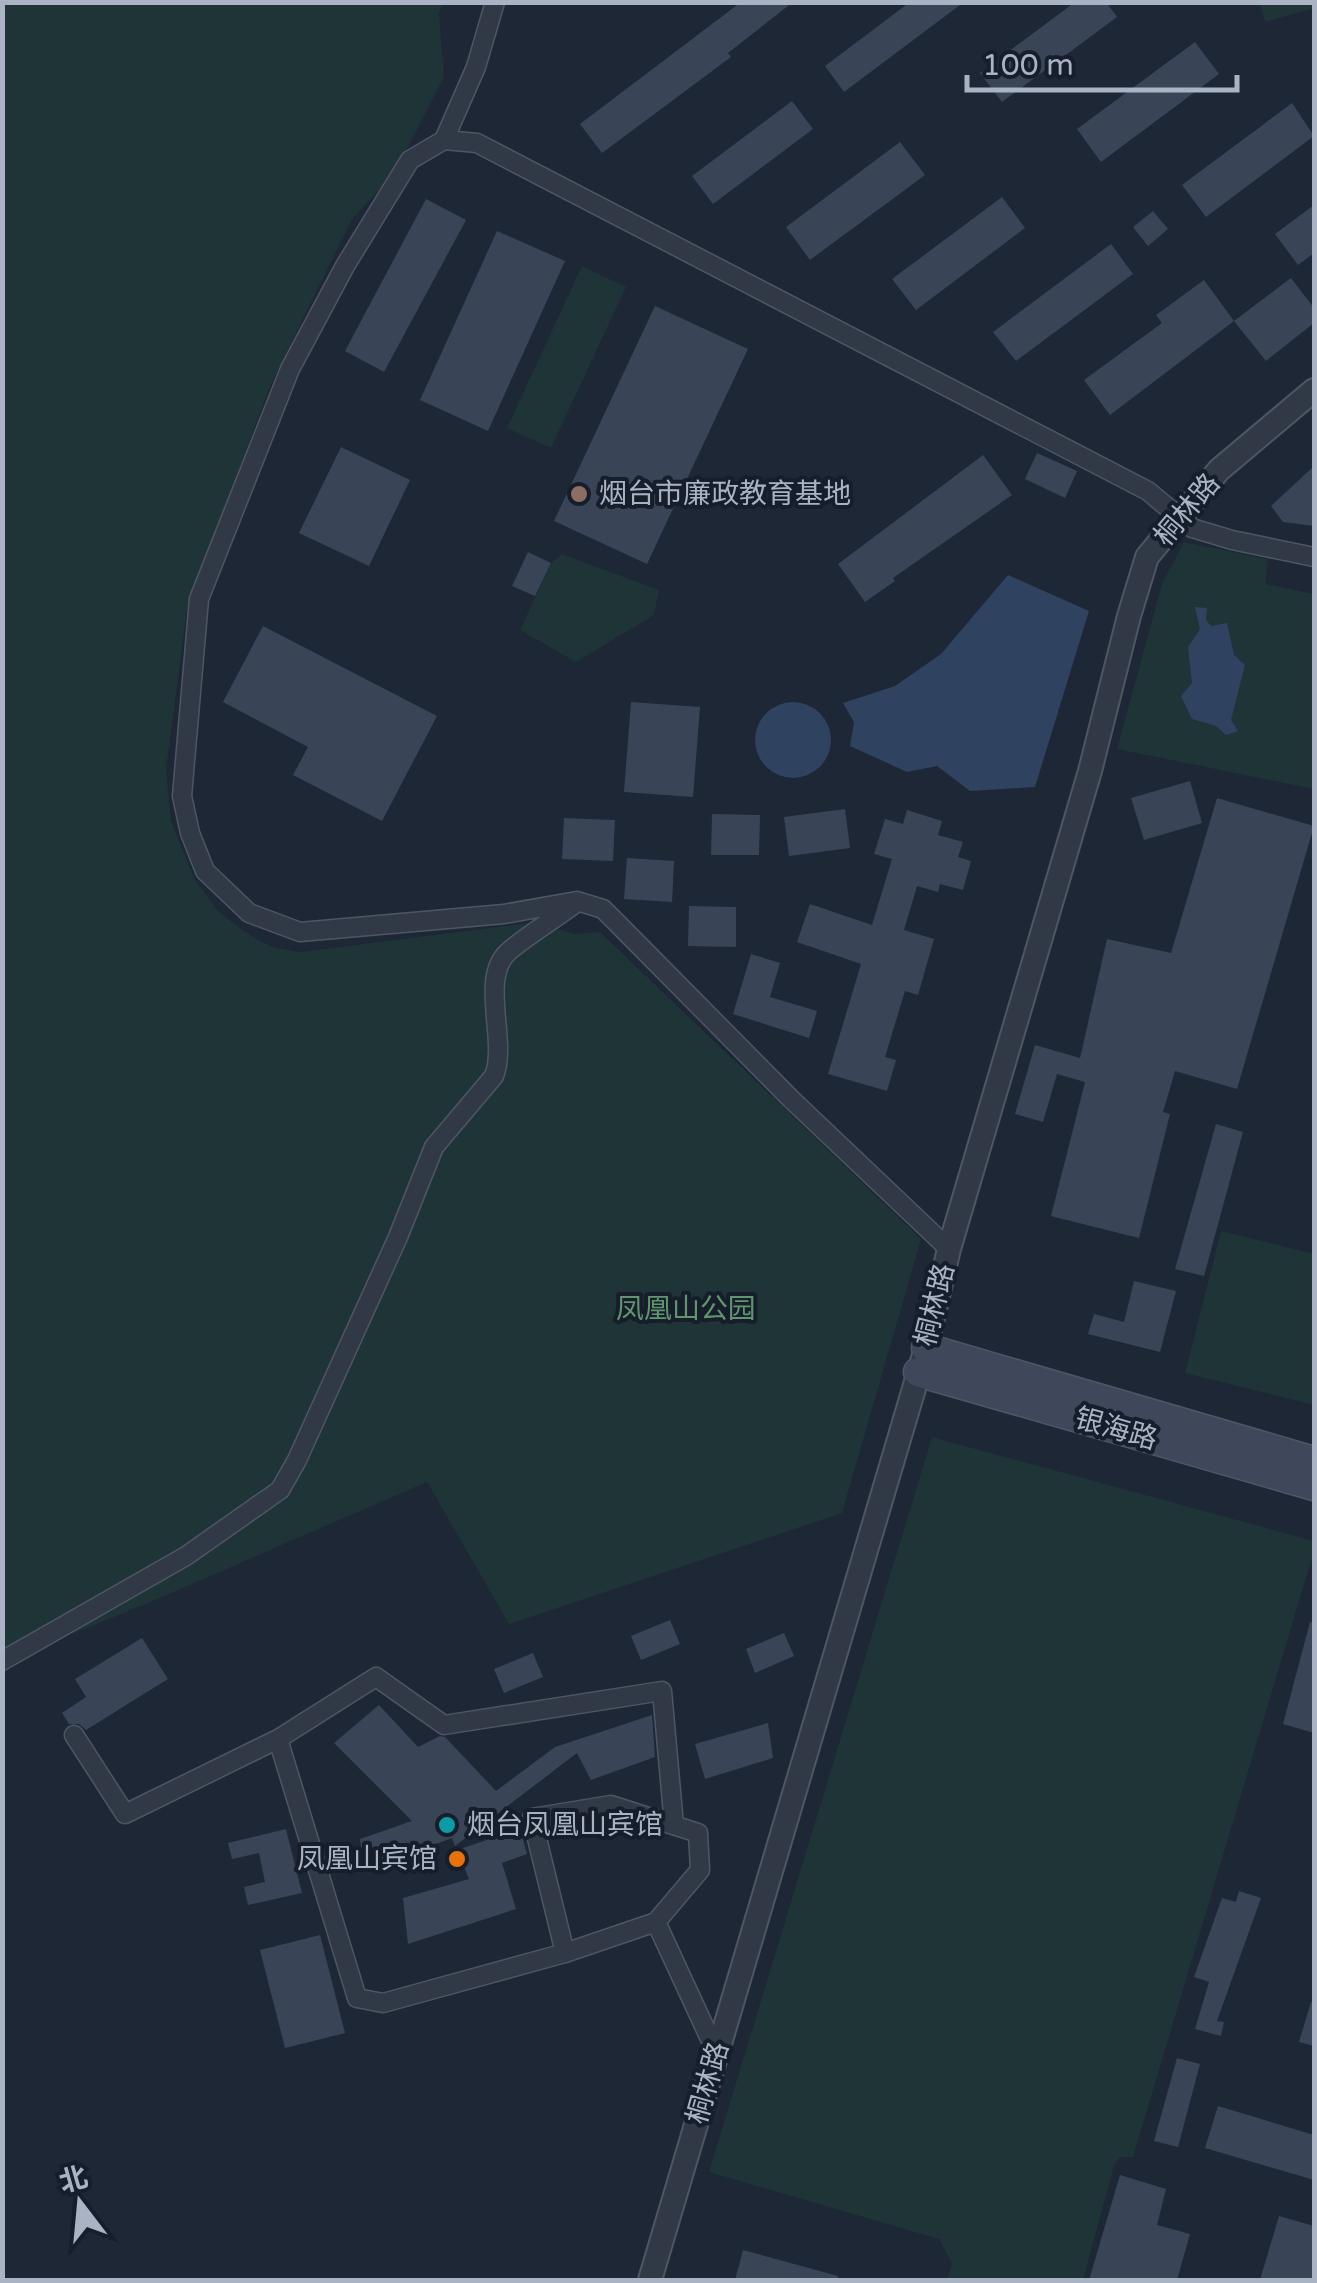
<svg xmlns="http://www.w3.org/2000/svg" width="1317" height="2283" viewBox="0 0 1317 2283" font-family="'Varela Round','Noto Sans SC',sans-serif">
<style>
.green{fill:#1f3437}
.water{fill:#2f425f}
.building{fill:#394557}
.lines{fill:none;stroke-linecap:round;stroke-linejoin:round}
.minor-casing{stroke:#4e5665;stroke-width:21}
.tertiary-casing{stroke:#4e5665;stroke-width:26}
.secondary-casing{stroke:#4e5665;stroke-width:31}
.minor{stroke:#313947;stroke-width:18}
.tertiary{stroke:#313947;stroke-width:22}
.secondary{stroke:#3e485a;stroke-width:28}
.education-dot{fill:#8d6e63;stroke:#171e2b;stroke-width:4}
.culture-dot{fill:#0f9aa8;stroke:#171e2b;stroke-width:4}
.food-dot{fill:#e8710a;stroke:#171e2b;stroke-width:4}
.labels{text-anchor:middle;dominant-baseline:central;stroke-width:8;stroke-linejoin:round;paint-order:stroke}
.poi-label{font-size:28px;fill:#aab3c4;stroke:#171e2b;text-anchor:start}
.street-label{font-size:28px;fill:#aab3c4;stroke:#171e2b}
.park-label{font-size:28px;fill:#61956f;stroke:#171e2b}
</style>
<rect width="100%" height="100%" fill="#1d2736"/>
<path class="green" d="M3,3H443L439,14L444,77L394,174L352,219L270,386L187,610L166,769L171,821L195,880L217,910L242,930L271,947L301,952L537,922L573,934L600,932L921,1239L842,1513L509,1624L427,1482L148,1603L3,1662Z
M1260,3H1314V8L1265,22Z
M582,266L626,287L551,448L507,428Z
M1184,542L1267,559L1266,584L1314,594V789L1117,749L1162,584Z
M562,554L659,590L654,615L576,662L520,630L551,563Z
M1221,1231L1314,1254V1405L1185,1373Z
M932,1437L1314,1541V1551L1133,2157H1120L1114,2166L1083,2280H947L952,2263L939,2239L709,2172Z"/>
<path class="water" d="M1008,575L1089,611L1035,787L970,791L937,766L907,772L850,746L854,722L843,703L895,686L941,654Z
M1195,607L1207,608L1206,620L1211,626L1227,623L1234,655L1245,665L1231,720L1238,731L1226,735L1216,726L1192,719L1181,696L1192,683L1188,647L1200,629Z
M755 740a38 38 0 1 1 76 0a38 38 0 1 1-76 0Z"/>
<path class="building" d="M741,2H793L728,53L731,57L602,153L580,124Z
M910,2H964L844,92L825,66Z
M1075,2H1106L1117,17L1002,102L980,73Z
M1195,42L1219,74L1101,162L1077,129Z
M792,101L813,129L713,204L692,176Z
M1292,103L1314,136L1206,217L1182,185Z
M900,142L925,175L810,260L786,227Z
M1002,197L1025,228L916,310L892,279Z
M426,199L466,220L384,372L345,351Z
M1314,205V253L1298,265L1275,234Z
M1153,211L1168,229L1148,246L1133,227Z
M497,231L565,261L488,431L420,400Z
M1111,244L1133,274L1016,361L993,332Z
M1291,278L1314,308V323L1266,361L1234,321Z
M1204,280L1234,321L1110,415L1084,380L1162,323L1156,315Z
M655,306L748,349L647,564L554,521Z
M341,447L410,480L369,566L299,533Z
M1037,453L1077,471L1065,498L1025,479Z
M983,455L1012,495L893,578L895,581L865,602L838,564Z
M1314,466V526L1283,522L1271,506Z
M528,552L551,563L535,596L512,586Z
M263,626L437,716L382,821L293,775L308,747L223,702Z
M631,702L700,707L693,797L624,792Z
M1190,781L1202,823L1144,840L1131,798Z
M1217,798L1314,826L1237,1089L1175,1071L1163,1112L1170,1114L1139,1238L1051,1216L1085,1082L1057,1074L1043,1122L1015,1114L1035,1045L1080,1058L1107,939L1171,953Z
M845,809L850,848L789,856L784,817Z
M907,810L942,821L938,835L963,842L958,857L971,861L963,890L940,884L938,892L917,886L904,930L934,939L918,995L905,991L885,1057L896,1060L887,1091L828,1074L861,964L797,942L810,904L872,925L892,859L874,854L885,819L903,824Z
M712,814L760,815L759,855H711Z
M564,818L615,820L613,861L562,859Z
M627,858L674,861L672,902L624,899Z
M689,906L736,907V947L688,946Z
M751,954L780,963L770,997L817,1011L809,1038L733,1014Z
M1216,1124L1243,1132L1204,1276L1175,1269Z
M1134,1281L1176,1291L1160,1352L1088,1334L1094,1314L1124,1322Z
M670,1620L680,1644L641,1660L631,1636Z
M1310,1622L1314,1623V1733L1283,1724Z
M784,1633L794,1656L755,1673L746,1649Z
M142,1638L168,1679L86,1730L79,1724H69L62,1713L86,1697L75,1679Z
M533,1653L543,1677L504,1693L494,1669Z
M379,1705L418,1747L440,1736L445,1737L496,1791L555,1747L652,1715L655,1757L591,1780L577,1753L455,1846L452,1838L364,1871L360,1839L412,1821L334,1743Z
M768,1723L773,1758L705,1779L695,1744Z
M286,1829L302,1893L248,1905L244,1887L265,1882L259,1853L232,1859L228,1843Z
M520,1829L527,1854L502,1863L516,1909L408,1944L403,1898L469,1879L457,1850Z
M1239,1891L1261,1898L1217,2021L1224,2022L1221,2036L1195,2029L1209,1982L1194,1977L1222,1898L1236,1902Z
M320,1935L345,2033L285,2048L260,1950Z
M1311,2002H1314V2046L1299,2042Z
M1177,2058L1200,2064L1178,2147L1154,2141Z
M1218,2106L1314,2135V2180L1205,2148Z
M1120,2175L1166,2189L1157,2225L1190,2234L1177,2280H1089Z
M1279,2216L1314,2226V2280H1260Z
M743,2250L838,2276V2280H735Z"/>
<g class="lines">
<defs>
<path id="minor" d="M444,140L476,67L495,2
M949,1249L791,1099L619,925L603,909L577,901L504,914L300,932L249,913L205,871L190,833L182,796L199,599L290,369L345,266L410,160L444,140L477,143L1148,491L1192,528L1232,540L1314,557
M2,1661L186,1556L280,1490L297,1460L398,1237L434,1147L494,1076C508,1041 479,979 508,952C525,937 553,920 573,905
M74,1735L125,1814L278,1739L357,1998L383,2003L565,1953L532,1818L611,1805L698,1833L700,1870L656,1922L717,2054
M278,1739L376,1677L444,1725L662,1691L674,1825
M565,1953L656,1922"/>
<path id="tertiary" d="M650,2280L926,1348L949,1249L1090,771L1129,616L1147,557L1219,470L1314,390"/>
<path id="secondary" d="M926,1348L1314,1461
M918,1372L1314,1486"/>
</defs>
<use href="#minor" class="minor-casing"/>
<use href="#tertiary" class="tertiary-casing"/>
<use href="#secondary" class="secondary-casing"/>
<use href="#minor" class="minor"/>
<use href="#tertiary" class="tertiary"/>
<use href="#secondary" class="secondary"/>
</g>
<circle class="education-dot" cx="579" cy="494" r="10"/>
<circle class="culture-dot" cx="447" cy="1825" r="10"/>
<circle class="food-dot" cx="457" cy="1859" r="10"/>
<g class="labels">
<g class="poi-label">
<text x="599" y="494">烟台市廉政教育基地</text>
<text x="467" y="1825">烟台凤凰山宾馆</text>
<text x="437" y="1859" text-anchor="end">凤凰山宾馆</text>
</g>
<g class="street-label">
<text transform="translate(1187 510) rotate(-50)">桐林路</text>
<text transform="translate(935 1305) rotate(-76)">桐林路</text>
<text transform="translate(1116 1429) rotate(16)">银海路</text>
<text transform="translate(708 2083) rotate(-74)">桐林路</text>
</g>
<g class="park-label">
<text x="686" y="1309">凤凰山公园</text>
</g>
</g>
<rect width="1317" height="2283" fill="none" stroke="#aab3c4" stroke-width="10"/>
<g transform="translate(80 2203) rotate(344)" stroke="#171e2b" stroke-width="8" paint-order="stroke">
<path d="M0-8L18 38L0 25L-18 38Z" fill="#aab3c4"/>
<text y="-15" font-size="28" font-weight="bold" text-anchor="middle" fill="#aab3c4">北</text>
</g>
<path d="M967 75v15h270v-15" fill="none" stroke="#aab3c4" stroke-width="5"/>
<text x="982" y="75" font-size="30" fill="#aab3c4" stroke="#171e2b" stroke-width="8" paint-order="stroke">100 m</text>
</svg>
